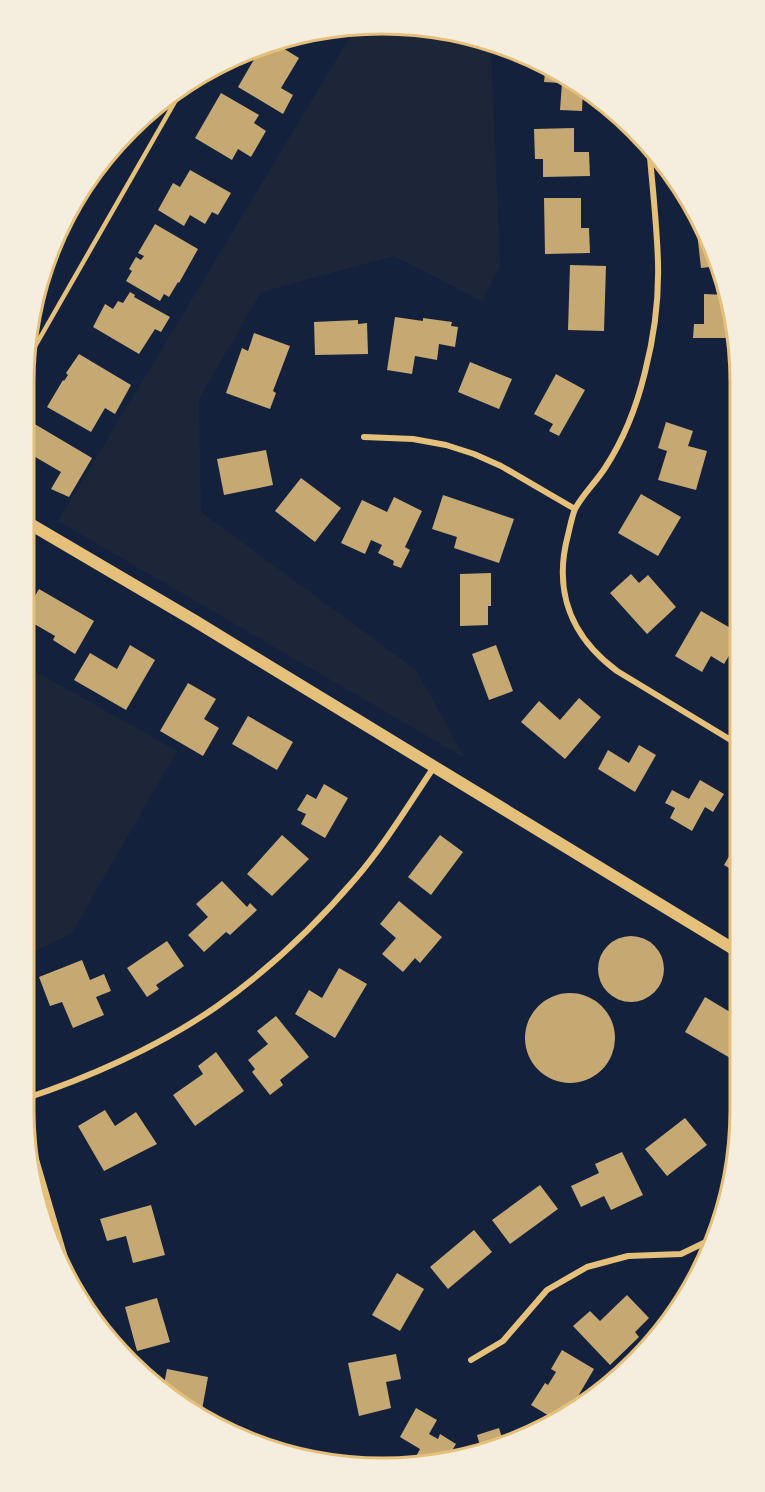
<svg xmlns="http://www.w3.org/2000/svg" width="765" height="1492" viewBox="0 0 765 1492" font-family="Spectral,serif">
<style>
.green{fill:#1d2539}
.building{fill:#c6a872}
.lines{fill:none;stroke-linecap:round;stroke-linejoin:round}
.service{stroke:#e5c07b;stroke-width:4.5}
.minor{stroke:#e5c07b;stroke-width:6}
.secondary{stroke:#e5c07b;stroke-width:12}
.rim{fill:none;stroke:#e5c07b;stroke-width:3}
</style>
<rect width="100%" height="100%" fill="#14213d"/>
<path class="green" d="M406,25L491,48L500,265L482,301L394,256L261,292L199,399L201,512L416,670L465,758L58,521L353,32Z
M24,665L177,751L71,934L24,956Z"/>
<path class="building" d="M273,42L299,58L281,88L293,95L283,114L238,87L260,49L258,48L267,43Z
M546,64L583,89L582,111L560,110L562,83L544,82Z
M221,93L259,115L254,123L266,131L251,157L238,149L232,160L195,138Z
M574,128V152H589L590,176L543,177V159H535L534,129Z
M190,170L231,193L218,215L212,212L205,224L190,215L184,226L158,210L173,183L180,187Z
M544,198H581V228H589L590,253L545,254Z
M695,214L714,245L719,266L701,268Z
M155,224L198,249L179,283L178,282L169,297L164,294L160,301L126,281L132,271L129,269L136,257L141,260L144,256L138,253Z
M570,265L606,266L604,331L568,330Z
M130,292L135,295L134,297L170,317L161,332L155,329L139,354L93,327L105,304L113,309L118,301L123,303Z
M704,294L727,295L735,324L734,338H693L694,324H704Z
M395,317L423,321V318L452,322L451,326L458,327L455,347L439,344L437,360L415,356L412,374L387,370Z
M358,320V324L367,323L368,354L315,355L314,322Z
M254,333L290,346L273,391L276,393L270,409L226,393L242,348L248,351Z
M79,354L131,385L115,414L105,408L91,432L47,407L63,380L64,381L68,375L66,373Z
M470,362L512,379L499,409L458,392Z
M556,374L585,390L559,436L549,431L553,424L534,414Z
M666,422L693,431L688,446L707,451L696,490L658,480L667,451L658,448Z
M33,423L92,458L69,497L51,489L61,472L25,451V438Z
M266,450L273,485L224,495L217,459Z
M301,478L341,508L315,542L275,511Z
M641,494L681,517L658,556L618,533Z
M443,495L514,519L499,563L454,548L457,537L432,529Z
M394,497L422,511L405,547L410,550L401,568L393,565L394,561L378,553L382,545L371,540L365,554L341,543L362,500L387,512Z
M491,573V606H488V625L460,626V574Z
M631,574L639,583L648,575L676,607L647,634L610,593Z
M39,589L94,621L75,654L53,640L55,636L24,618V614Z
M701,611L739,633V639L724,664L711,656L702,672L675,656Z
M130,645L155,660L126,710L74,680L90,653L117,669Z
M496,645L513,691L489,700L472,654Z
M188,683L216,699L204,719L219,728L203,756L160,731Z
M579,698L601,717L565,759L521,722L539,701L560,720Z
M248,716L293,742L277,770L232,744Z
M639,745L656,755L635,792L598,769L608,750L629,763Z
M700,780L724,794L713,812L705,807L692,831L670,818L675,808L665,803L672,790L689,799Z
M324,784L348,798L325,838L301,824L306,814L297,810L307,794L316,799Z
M282,835L309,859L272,896L247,874Z
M440,835L463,852L431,895L408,877Z
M739,839V874L724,865Z
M222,881L247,907L250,903L257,910L230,935L226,932L204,952L188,935L208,917L196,904Z
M399,901L442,937L420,963L415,958L403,972L382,954L396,938L380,924Z
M598 969a33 33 0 1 1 66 0a33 33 0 1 1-66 0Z
M167,941L184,966L156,985L159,989L147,997L127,968Z
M82,960L90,980L104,974L111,991L96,997L104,1015L73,1028L62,1002L50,1006L39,977Z
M339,968L367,984L335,1038L295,1014L309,990L322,998Z
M525 1038a45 45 0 1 1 90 0a45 45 0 1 1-90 0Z
M705,997L740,1018V1061L739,1063L685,1032Z
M276,1016L309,1057L280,1080L283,1085L270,1095L252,1072L255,1069L248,1060L268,1044L257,1031Z
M216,1052L244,1091L195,1126L173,1095L203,1074L198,1066Z
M105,1110L115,1126L136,1112L157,1144L104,1171L78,1126Z
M685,1118L707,1145L667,1176L645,1149Z
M622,1152L643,1195L611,1210L604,1196L581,1207L571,1186L599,1173L595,1164Z
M540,1185L558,1209L510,1244L492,1220Z
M151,1205L165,1255L133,1263L126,1236L107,1241L100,1219Z
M474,1230L492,1252L448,1289L430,1267Z
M397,1273L424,1289L400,1331L372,1315Z
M627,1295L649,1318L635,1332L639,1337L610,1365L573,1326L590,1311L600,1321Z
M157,1298L170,1342L137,1351L125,1307Z
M562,1350L594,1369L570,1410L556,1420L531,1405L545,1383L548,1385L556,1372L551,1369Z
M396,1354L401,1379L386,1382L391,1408L359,1416L348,1363Z
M167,1369L208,1377L201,1415L184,1408L163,1389Z
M416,1408L437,1420L429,1434L438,1439L440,1434L456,1444L447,1459L429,1465H423L414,1460L420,1449L400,1437Z
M499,1428L502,1438L531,1429L533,1433L481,1449L477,1435Z"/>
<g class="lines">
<path class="service" d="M25,364L180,93"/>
<path class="minor" d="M649,145C652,184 657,224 658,263C659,300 654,337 645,372C637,405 624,439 605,468C596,482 583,494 575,509C572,516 570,527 568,535C553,591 571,637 617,671L739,745
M364,437L413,439L446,445L474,454L501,466L575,509
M24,1099C90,1077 158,1047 216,1007C267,971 315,926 356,878C385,844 409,804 434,767
M28,1132L70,1275
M471,1360L503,1341L547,1290L587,1267L628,1256L681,1254L712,1239"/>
<path class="secondary" d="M25,521L195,621L740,953"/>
</g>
<path d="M0 0H765V1492H0ZM382 34H382A348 348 0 0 1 730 382V1110A348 348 0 0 1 382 1458H382A348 348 0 0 1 34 1110V382A348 348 0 0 1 382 34Z" fill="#f5edde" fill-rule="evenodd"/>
<path class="rim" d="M382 34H382A348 348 0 0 1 730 382V1110A348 348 0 0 1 382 1458H382A348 348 0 0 1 34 1110V382A348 348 0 0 1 382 34Z"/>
</svg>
